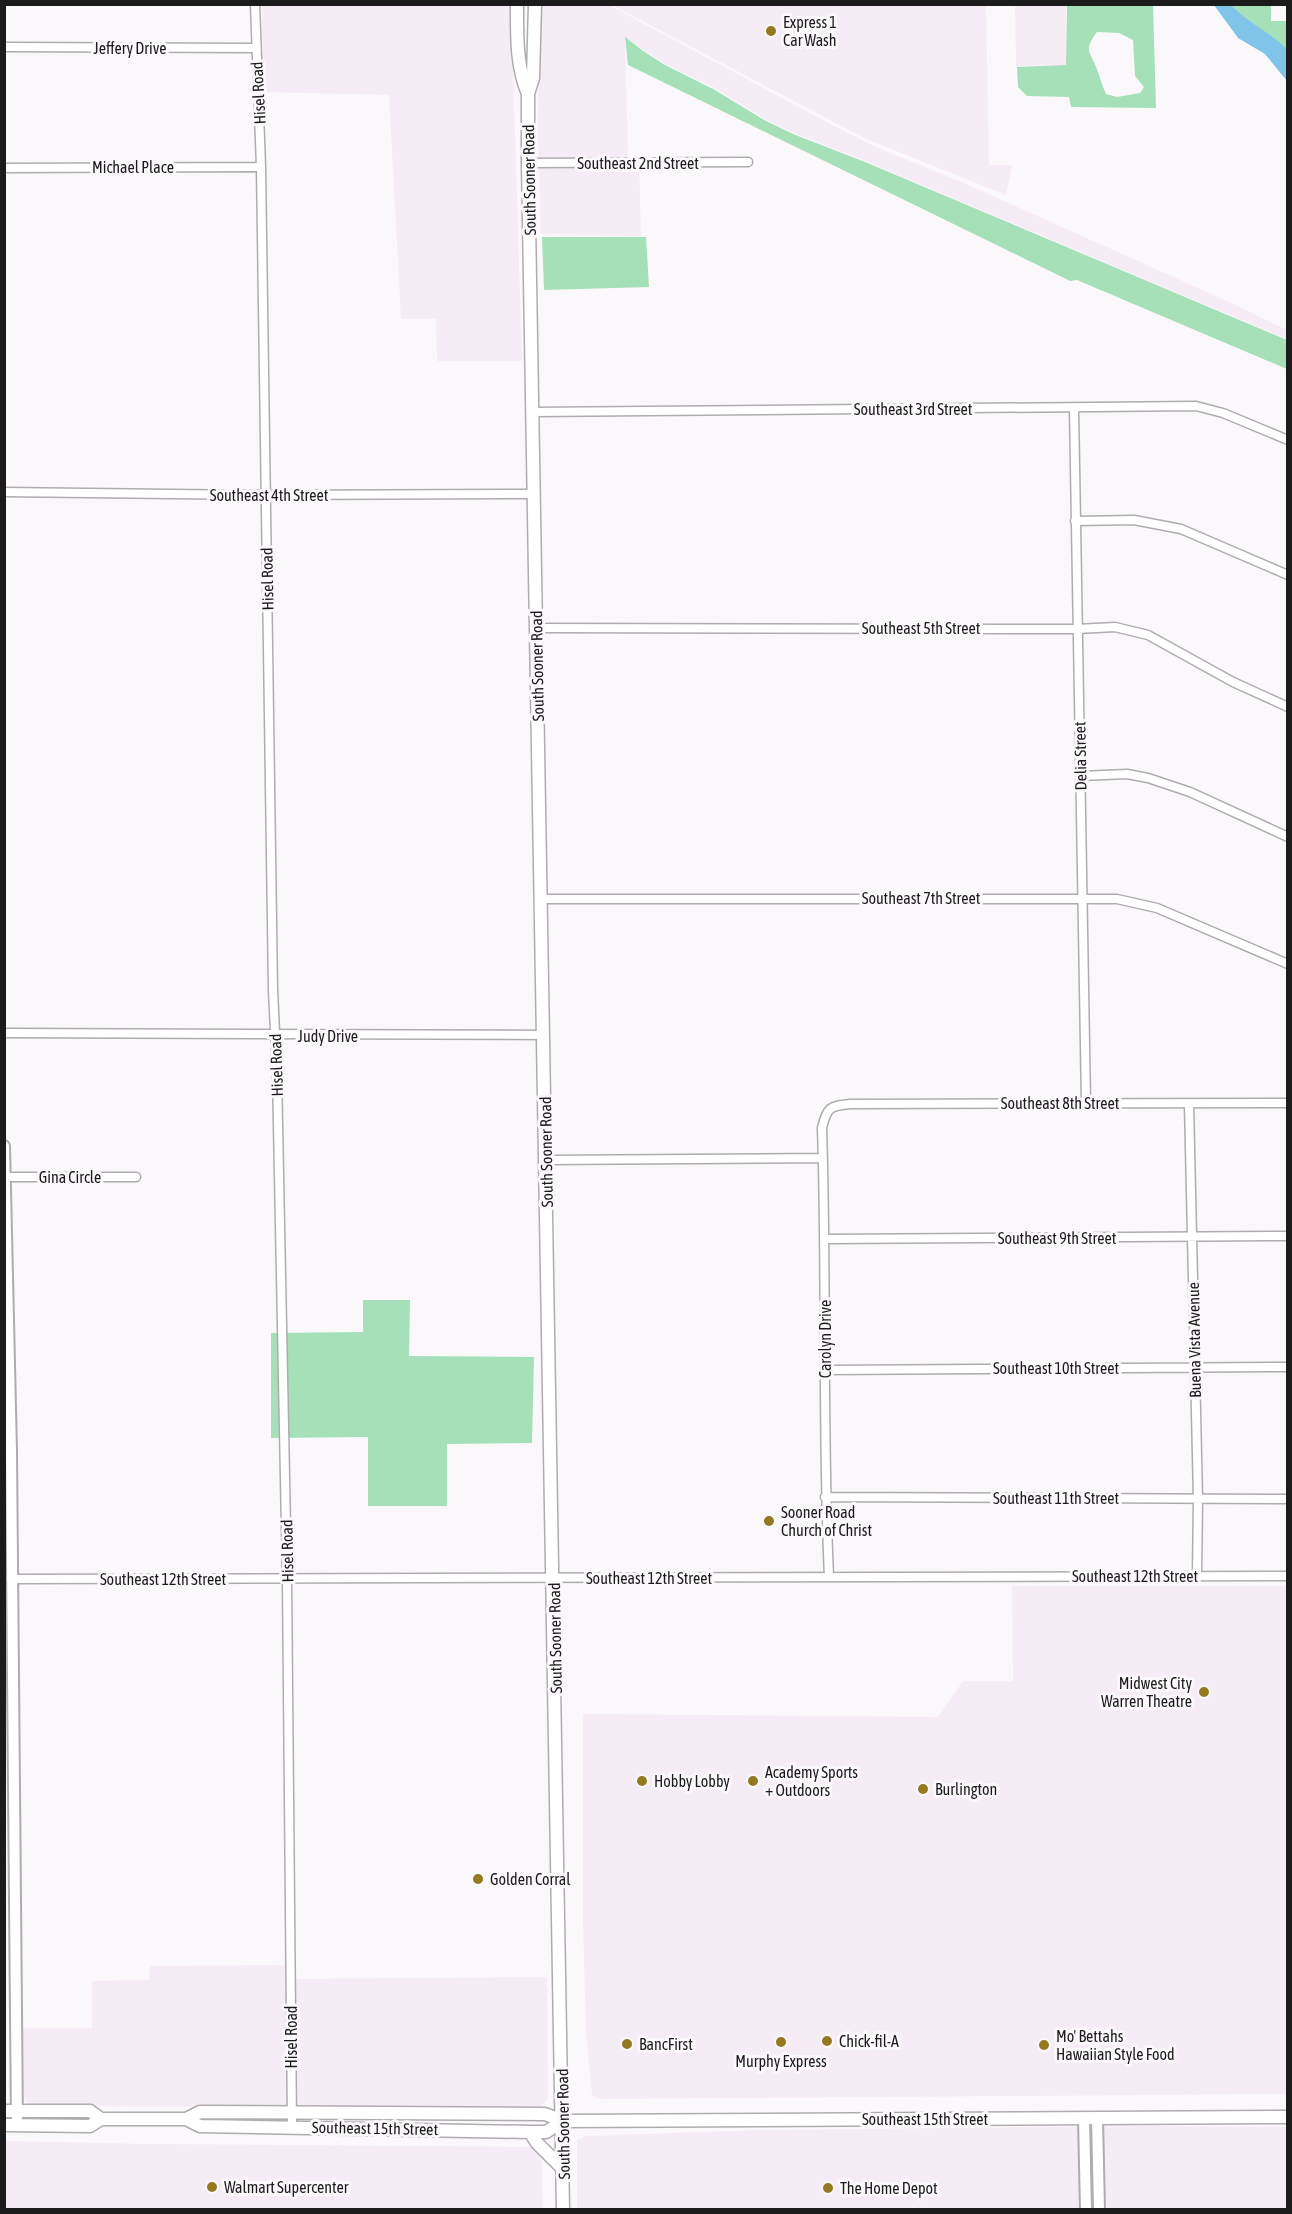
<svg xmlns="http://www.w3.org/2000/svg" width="1292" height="2214" viewBox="0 0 1292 2214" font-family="'Asap Condensed',sans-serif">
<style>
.built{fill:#f5ecf5}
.green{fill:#a5e0b8;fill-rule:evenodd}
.water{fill:#80c5e9}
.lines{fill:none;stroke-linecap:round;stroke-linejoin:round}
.minor-casing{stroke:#afacaf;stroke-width:11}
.tertiary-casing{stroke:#afacaf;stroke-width:14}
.secondary-casing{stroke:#afacaf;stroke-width:15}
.minor{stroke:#fff;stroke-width:8}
.tertiary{stroke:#fff;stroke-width:10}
.secondary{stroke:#fff;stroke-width:12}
.poi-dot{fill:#957921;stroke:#fbf8fb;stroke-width:2}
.labels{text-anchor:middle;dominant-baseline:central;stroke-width:6;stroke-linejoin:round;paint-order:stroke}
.poi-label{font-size:16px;fill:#1c1b1c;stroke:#fbf8fb;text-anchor:start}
.street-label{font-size:16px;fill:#1c1b1c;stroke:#fbf8fb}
</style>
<rect width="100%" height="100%" fill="#fbf8fb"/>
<path class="built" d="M262,5H511L522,361H437L436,319H401L389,95L263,92Z
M539,5H609L834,126L878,148L964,183L1238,306L1287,330V339L865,161L792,132L763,118L715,88L667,65L625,38L628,157L639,158L641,236L541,234L538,138Z
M612,5H986L989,165H1012L1006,195L864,138Z
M1015,5H1066V65L1016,66Z
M1012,1586H1287V2094L599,2099L592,2095L586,2030L583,1923V1714L938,1717L963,1681H1013Z
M286,1965L287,1979L547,1977L548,2099L541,2106L536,2108L35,2106L25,2101L22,2080L23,2028H92V1981L149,1980L150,1966Z
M1148,2126L1287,2127V2209H577V2140L585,2136L763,2130Z
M5,2141L149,2144L541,2147L543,2209L5,2210Z"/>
<path class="green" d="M1067,5H1153L1156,108L1071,107L1069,97L1027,96L1018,87L1017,67L1066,65ZM1097,32L1119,33L1133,40L1135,76L1144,87L1140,93L1117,97L1106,94C1102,86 1100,77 1097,69C1090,51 1083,51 1097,32Z
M1231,5H1271V21H1287V50C1270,33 1248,22 1231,5Z
M625,37L643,51L665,65L715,90L764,120L793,134L865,162L1287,340V369L1077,280L1070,281L628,65Z
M542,237H646L649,287L544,290Z
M363,1300H410L409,1356L534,1357L532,1443L447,1444V1506H368V1437L271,1438V1333L363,1332Z"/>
<path class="water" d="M1214,5H1231C1248,22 1269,32 1287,49V81L1265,54L1238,38Z"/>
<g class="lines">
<defs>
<path id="minor" d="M255,4L261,167L273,990L277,1073L287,1579L292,2126
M4,47L256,48
M528,163L748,162
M4,168L261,167
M1074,408L1086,1103
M533,412L1196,406L1223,413L1288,440
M4,492L265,495L534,494
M1075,521L1134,520L1181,529L1288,575
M536,628L1077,629L1115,627L1148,635L1233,682L1288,707
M1081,776L1127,774L1148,778L1190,792L1288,837
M542,899H1117L1157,908L1288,964
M4,1033L544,1035
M1189,1104L1198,1499L1197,1576
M546,1160L823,1158
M5,1177H136
M826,1239L1288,1236
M825,1370L1288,1367
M825,1497L1288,1499
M829,1577C822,1427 827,1277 822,1128C827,1107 830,1106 850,1104L1288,1103
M11,1579L1288,1576"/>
<path id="tertiary" d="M4,1146L11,1451L17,2125
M1084,2118L1086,2210
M1097,2118L1099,2210"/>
<path id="secondary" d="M517,4C517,35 516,66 528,94
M535,4L533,78L528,94V163L563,2210
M4,2111H90L101,2119
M186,2119L200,2112L545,2114L563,2121L1288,2117
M4,2125L90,2126L101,2119H186L200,2126L530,2132H546L563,2121
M530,2132L537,2143L563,2169"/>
</defs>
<use href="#minor" class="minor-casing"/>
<use href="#tertiary" class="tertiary-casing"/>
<use href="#secondary" class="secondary-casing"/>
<use href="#minor" class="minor"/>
<use href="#tertiary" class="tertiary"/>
<use href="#secondary" class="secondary"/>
</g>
<g class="poi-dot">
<circle cx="771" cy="31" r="6"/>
<circle cx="769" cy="1521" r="6"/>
<circle cx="1204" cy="1692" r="6"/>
<circle cx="642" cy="1781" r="6"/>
<circle cx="753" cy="1781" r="6"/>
<circle cx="923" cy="1789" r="6"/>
<circle cx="478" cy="1879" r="6"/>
<circle cx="827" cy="2041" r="6"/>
<circle cx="781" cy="2042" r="6"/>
<circle cx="627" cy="2044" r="6"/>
<circle cx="1044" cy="2045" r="6"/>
<circle cx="212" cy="2187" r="6"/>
<circle cx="828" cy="2188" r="6"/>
</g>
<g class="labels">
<g class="poi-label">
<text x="783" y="22">Express 1<tspan x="783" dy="18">Car Wash</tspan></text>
<text x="781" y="1512">Sooner Road<tspan x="781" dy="18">Church of Christ</tspan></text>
<text x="1192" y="1683" text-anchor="end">Midwest City<tspan x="1192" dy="18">Warren Theatre</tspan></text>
<text x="765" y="1772">Academy Sports<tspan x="765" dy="18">+ Outdoors</tspan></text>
<text x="654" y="1781">Hobby Lobby</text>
<text x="935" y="1789">Burlington</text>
<text x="490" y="1879">Golden Corral</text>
<text x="1056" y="2036">Mo' Bettahs<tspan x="1056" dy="18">Hawaiian Style Food</tspan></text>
<text x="839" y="2041">Chick-fil-A</text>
<text x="639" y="2044">BancFirst</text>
<text x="781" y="2061" text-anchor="middle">Murphy Express</text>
<text x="224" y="2187">Walmart Supercenter</text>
<text x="840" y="2188">The Home Depot</text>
</g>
<g class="street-label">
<text x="130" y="48">Jeffery Drive</text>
<text transform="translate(258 93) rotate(-93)">Hisel Road</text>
<text x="638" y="163">Southeast 2nd Street</text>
<text x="133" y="167">Michael Place</text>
<text transform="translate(529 180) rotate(-91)">South Sooner Road</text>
<text x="913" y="409">Southeast 3rd Street</text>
<text x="269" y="495">Southeast 4th Street</text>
<text transform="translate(267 579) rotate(-91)">Hisel Road</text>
<text x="921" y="628">Southeast 5th Street</text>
<text transform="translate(537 666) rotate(-91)">South Sooner Road</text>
<text transform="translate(1080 756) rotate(-91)">Delia Street</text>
<text x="921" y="898">Southeast 7th Street</text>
<text x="328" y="1036">Judy Drive</text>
<text transform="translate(276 1065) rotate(-92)">Hisel Road</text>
<text x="1060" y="1103">Southeast 8th Street</text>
<text transform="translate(546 1152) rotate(-91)">South Sooner Road</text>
<text x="70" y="1177">Gina Circle</text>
<text x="1057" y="1238">Southeast 9th Street</text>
<text transform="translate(825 1339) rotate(-90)">Carolyn Drive</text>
<text transform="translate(1194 1340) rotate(-91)">Buena Vista Avenue</text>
<text x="1056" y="1368">Southeast 10th Street</text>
<text x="1056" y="1498">Southeast 11th Street</text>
<text transform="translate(287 1551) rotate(-91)">Hisel Road</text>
<text x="1135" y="1576">Southeast 12th Street</text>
<text x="649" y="1578">Southeast 12th Street</text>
<text x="163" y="1579">Southeast 12th Street</text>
<text transform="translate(555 1638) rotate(-91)">South Sooner Road</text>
<text transform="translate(291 2037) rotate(-90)">Hisel Road</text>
<text x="925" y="2119">Southeast 15th Street</text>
<text transform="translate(563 2124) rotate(-91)">South Sooner Road</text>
<text transform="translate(375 2128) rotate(1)">Southeast 15th Street</text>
</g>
</g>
<rect width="1292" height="2214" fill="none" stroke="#1c1b1c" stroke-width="12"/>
</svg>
